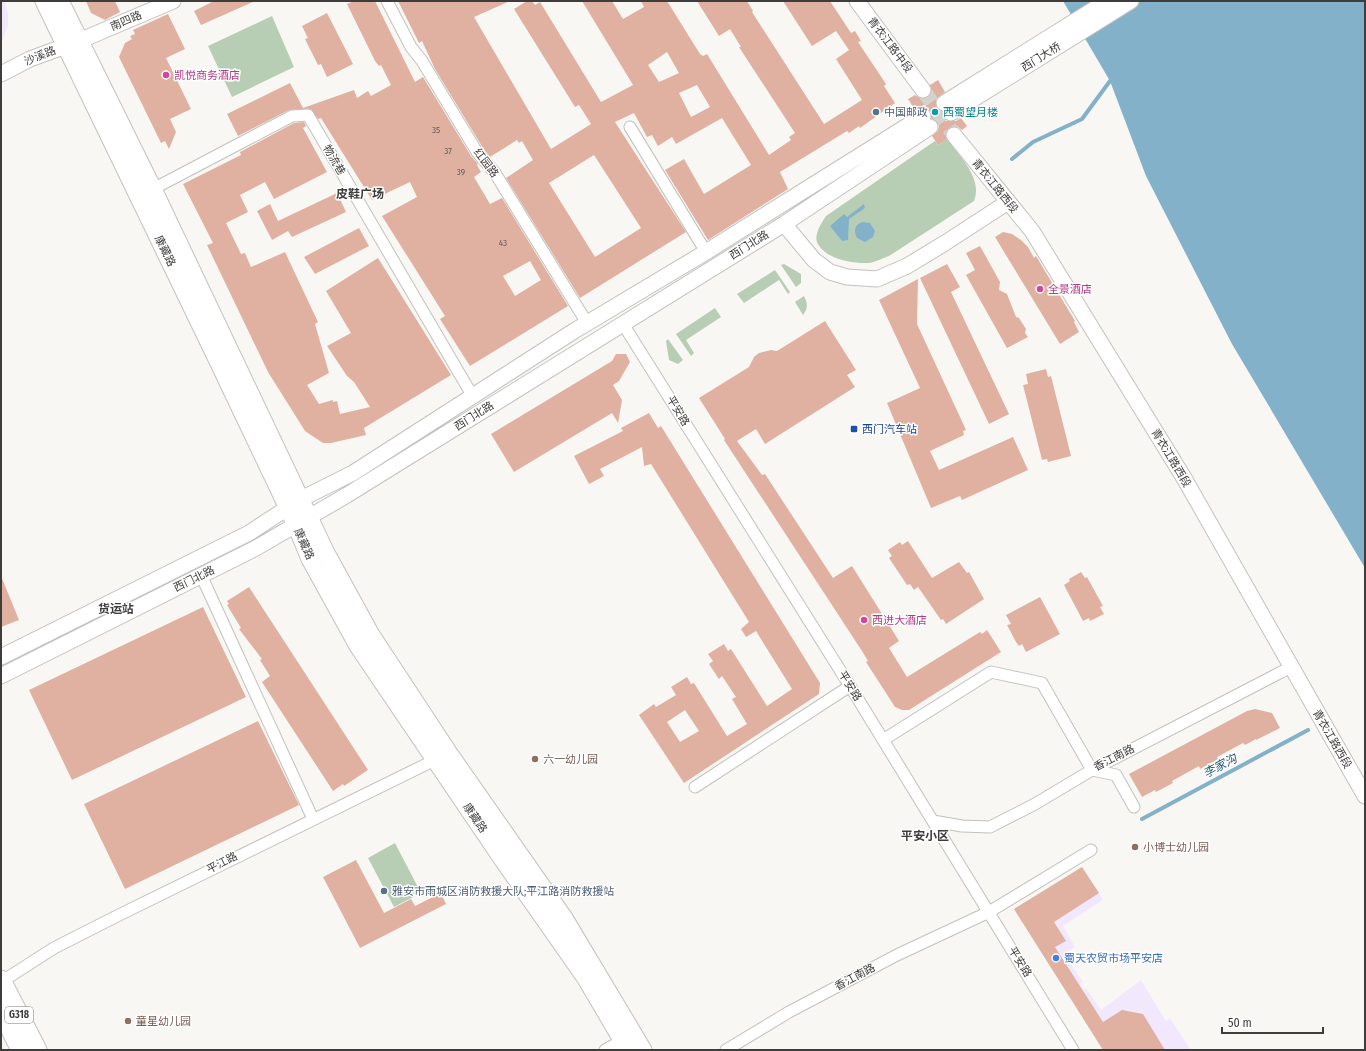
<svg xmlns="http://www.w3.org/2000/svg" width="1366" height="1051" viewBox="0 0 1366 1051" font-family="'Fira Sans Condensed','Noto Sans SC',sans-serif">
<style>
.commercial{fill:#f2e8fd}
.green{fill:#b8ceb4}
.water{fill:#84b1ca}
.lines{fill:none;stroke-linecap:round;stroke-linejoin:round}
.stream{stroke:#84b1ca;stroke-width:4}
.building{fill:#e0b1a0;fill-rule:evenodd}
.secondary-tunnel{stroke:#d4d2cf;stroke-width:15;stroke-dasharray:15 8;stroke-linecap:butt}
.street-casing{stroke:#c2c1be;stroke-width:13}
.secondary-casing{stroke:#c2c1be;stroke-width:17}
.primary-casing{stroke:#c2c1be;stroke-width:19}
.highway-casing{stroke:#c2c1be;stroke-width:21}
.street{stroke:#fff;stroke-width:11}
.secondary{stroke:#fff;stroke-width:15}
.primary{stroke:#fff;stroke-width:17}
.highway{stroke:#fff;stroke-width:19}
.hotel-dot{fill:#d1479c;stroke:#fff;stroke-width:1.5}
.service-dot{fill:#5c6f8a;stroke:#fff;stroke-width:1.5}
.culture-dot{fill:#0f9aa8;stroke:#fff;stroke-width:1.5}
.transit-dot{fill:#1a4fb4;stroke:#fff;stroke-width:1.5}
.education-dot{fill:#8d6e63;stroke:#fff;stroke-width:1.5}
.shop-dot{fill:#3f7fe0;stroke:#fff;stroke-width:1.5}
.labels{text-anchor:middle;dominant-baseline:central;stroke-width:3;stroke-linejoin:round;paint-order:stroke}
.number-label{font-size:9px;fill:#665a55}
.shield{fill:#fff;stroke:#787776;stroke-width:1}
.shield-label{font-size:10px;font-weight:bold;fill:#3e3d3c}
.street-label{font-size:11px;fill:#3e3d3c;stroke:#fff}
.hotel-label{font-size:11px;fill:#b23c85;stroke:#fff;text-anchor:start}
.service-label{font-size:11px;fill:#4e5e75;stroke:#fff;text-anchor:start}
.culture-label{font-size:11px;fill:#0d838f;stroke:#fff;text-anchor:start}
.transit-label{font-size:11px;fill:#164399;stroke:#fff;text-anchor:start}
.education-label{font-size:11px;fill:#785e54;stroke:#fff;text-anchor:start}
.shop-label{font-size:11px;fill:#366cbe;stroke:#fff;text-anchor:start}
.neighbourhood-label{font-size:12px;font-weight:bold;fill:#3e3d3c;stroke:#fff}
.water-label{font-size:12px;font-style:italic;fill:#1c546e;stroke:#fff}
</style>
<rect width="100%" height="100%" fill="#f9f7f4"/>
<path class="commercial" d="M1,1H4L8,13V26L1,44Z
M1082,867L1103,900L1063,926L1075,947L1064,954L1083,982L1080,985L1083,990L1086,988L1101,1010L1141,980L1166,1021L1170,1018L1191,1050H1103L1014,909Z"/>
<path class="green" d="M272,16L294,67L232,97L208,46Z
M947,139C960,157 983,178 974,201L889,256C883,258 876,262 869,263C853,264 824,259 817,242C814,234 822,222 826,216L929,145L935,141L938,145Z
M784,264L801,274V283L796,287L781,265Z
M775,270L790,292L788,294L779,280L744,303L737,294Z
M804,296C808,304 808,308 803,315L795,302Z
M715,308L721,317L686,340L694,353L691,356L676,334Z
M668,339L683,360L678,364L669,360L666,341Z
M395,843L421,893L394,907L368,858Z"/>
<path class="water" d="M1063,1H1365V568L1232,344L1146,176L1110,81Z
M864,204L865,208L849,219L848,240L842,241L830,226L844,214L847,217Z
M863,222L870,223L875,231L873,237L865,242L857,238C853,230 855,224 863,222Z"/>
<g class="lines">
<path class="stream" d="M1012,159L1033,142L1082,119L1110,81
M1142,819L1308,730"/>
</g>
<path class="building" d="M86,1H115L120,12L105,20L91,13Z
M214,1H255L201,25L194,11Z
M354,1H375L415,82L423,77L471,156L478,164L477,165L481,172L474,177L490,204L502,198L568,306L470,366L440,319L445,316L382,216L417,197L410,182L372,200L321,118L318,119L311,109L289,110L238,136L227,114L290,83L303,108L354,90L357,98L368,91L371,96L391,85L381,65L379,66L375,61L347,4ZM530,261L541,280L515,296L503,276Z
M398,1H510L474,17L551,149L591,124L579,105L575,107L514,9L527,1H532L535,5L540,2L601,102L633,85L582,1H612L623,19L644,7L641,1H667L700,54L703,56L707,54L769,155L791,140L789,137L795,133L739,47H741L730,29L719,36L697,1H747L753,11L752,12L824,124L862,100L836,59L849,50L836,31L812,46L783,1H830L851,33L855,31L861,41L858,42L886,84L884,86L895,103L860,128L859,126L849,133L847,131L780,172L788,189L708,240L665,170L684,159L704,194L751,165L722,118L676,144L672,137L658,146L652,135L647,137L634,113L615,122L686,232L580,298L506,178L533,160L522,141L519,143L517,140L490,157L483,148L435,69L422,41L419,43ZM667,52L679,73L659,82L648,65ZM697,85L710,107L691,117L679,93ZM594,155L641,228L595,257L549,183Z
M327,13L353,64L327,77L321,64L318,65L305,39L308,38L302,26Z
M168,14L185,49L166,58L191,109L170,119L176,132L169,149L165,141L161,143L119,57L125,43L132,39L130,36L135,34L133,30Z
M938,80L945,92L936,99L937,108L942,112L943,117L946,121H956L961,118L967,126L962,130L957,126L949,128L946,132V140L938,145L932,136L938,131L939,126L937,122L931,118L930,111L923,107L915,110L908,99L915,95L920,98L928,97L931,93L930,85Z
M304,122L306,126L303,128L327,172L274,199L265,182L240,195L248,212L226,223L241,254L245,253L251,267L285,252L318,322L315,324L329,373L307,385L319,404L333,400V402L337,401L340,414L370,407L354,382L347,376L327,346L351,333L326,291L378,258L451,375L364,428L366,435L331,443H323L305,431L268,372L207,245L213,243L183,184L241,155L240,152L294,123Z
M337,193L346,212L292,237L288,231L272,240L257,211L270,204L278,221Z
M359,228L369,246L315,274L304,257Z
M1003,232L1012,234L1021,240L1028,247L1034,258L1036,256L1075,321L1074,322L1079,332L1060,344L995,237Z
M980,246L1000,282L999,290L1007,294L1016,317L1019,318L1026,329L1025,333L1028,337L1007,348L966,275L975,270L966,253Z
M947,264L960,287L951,292L1009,414L989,424L920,278Z
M918,279L917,324L966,430L963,431L964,435L930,451L939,470L1013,437L1028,470L962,500L960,496L931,508L887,403L920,388L879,300Z
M825,321L856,370L847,375L855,387L765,444L756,429L737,441L762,475L765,474L833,578L852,566L899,641L889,648L907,677L980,632L982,634L987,630L1001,652L909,710H902L895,707L866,662L868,661L862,651L724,440L725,439L699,398L749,367L754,357L759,353L771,350L777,351Z
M616,354H626L630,362L619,381L613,385L622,400L618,423L612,413L514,472L491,434L612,361Z
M1046,369L1048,377L1051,376L1071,456L1048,462L1047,459L1042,460L1023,385L1028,384L1026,374Z
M649,413L658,428L661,426L820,683L819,694L684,783L639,715L654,704L656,707L676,695L671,687L687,677L691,684L694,683L727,736L747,724L732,699L736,697L722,676L719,679L709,664L713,661L708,654L724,644L728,651L731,649L767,706L792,689L756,631L746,637L741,629L749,622L651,464L644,466L642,447L600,469L604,476L589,484L574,456L623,431L621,428ZM685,710L699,731L680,742L667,722Z
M908,541L932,578L959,562L967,573L969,572L984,599L946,624L943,619L941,620L918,587L914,590L910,584L907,585L889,558L892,556L888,550L900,542L902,545Z
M1081,572L1085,578L1087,577L1103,606L1100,607L1104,614L1090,621L1089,618L1083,621L1064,585L1070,581L1069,579Z
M1,576L19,620L1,627Z
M249,587L368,770L344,786L343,784L333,791L262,682L270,676L260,660L262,659L239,629L241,628L227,605L229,604L227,601Z
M1040,597L1060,634L1026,652L1022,644L1019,646L1016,642L1007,625L1011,624L1006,615Z
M203,607L246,697L72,780L29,690Z
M1255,709L1272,713L1280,728L1256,740V739L1245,745L1243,743L1217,757L1218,759L1200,769L1199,766L1172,781L1173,783L1156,792L1155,790L1142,797L1129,774L1247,711Z
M258,721L299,805L125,889L84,804Z
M356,860L384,913L411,899L415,906L441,893L446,904L360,948L323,877Z
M1082,867L1099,893L1054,922L1066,941L1055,947L1103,1022L1122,1010L1143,1014L1165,1050H1103L1014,909Z"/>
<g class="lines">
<path class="secondary-tunnel" d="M923,90L954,135"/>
<defs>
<path id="street" d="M387,1L411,47L422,61L477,152L495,173L587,323
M630,127L706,252
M153,189L292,116L308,115L472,395
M623,324L850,686L1073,1050
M201,575L313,819
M883,740L991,672L1042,683L1092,770L1116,775L1134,807
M695,787L850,686
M933,821L962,826L990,827L1035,804L1092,770L1291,667
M1,982L54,948L119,915L441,757
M605,1050L623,1040
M726,1050L789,1012L897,955L989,912L1091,850"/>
<path id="secondary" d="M857,1L923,90
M1,74L30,59L79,41L173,1
M944,103L1107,1
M951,113L1131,1
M954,135L1032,231L1184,478L1365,796
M784,224L814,260L830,272L847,277L877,279L907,266L945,243L1008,202
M1,657L249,533L301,499L353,473L574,331L706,252L923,116
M1,676L256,548L347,495L784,224L930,127"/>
<path id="primary" d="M44,1L218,361L296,525L310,559L358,646L503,860L585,977L628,1050
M60,1L153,189L325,551L371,635L448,752L564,918L643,1050"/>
<path id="highway" d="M1,980L37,1050
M1,1010L21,1050"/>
</defs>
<use href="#street" class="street-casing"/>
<use href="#secondary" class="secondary-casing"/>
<use href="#primary" class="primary-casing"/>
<use href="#highway" class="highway-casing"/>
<use href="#street" class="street"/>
<use href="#secondary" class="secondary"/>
<use href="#primary" class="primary"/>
<use href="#highway" class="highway"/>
</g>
<g class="hotel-dot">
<circle cx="166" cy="75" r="4"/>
<circle cx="1040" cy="289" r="4"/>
<circle cx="864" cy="620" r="4"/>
</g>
<g class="service-dot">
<circle cx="876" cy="112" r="4"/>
<circle cx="384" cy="891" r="4"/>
</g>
<circle class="culture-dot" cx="935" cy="112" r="4"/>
<rect class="transit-dot" x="850" y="425" width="8" height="8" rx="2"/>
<g class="education-dot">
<circle cx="535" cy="759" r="4"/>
<circle cx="1135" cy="847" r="4"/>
<circle cx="128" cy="1021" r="4"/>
</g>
<circle class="shop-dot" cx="1056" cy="958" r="4"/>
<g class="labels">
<g class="number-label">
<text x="436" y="130">35</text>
<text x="448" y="151">37</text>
<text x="461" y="172">39</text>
<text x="503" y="243">43</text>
</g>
<rect class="shield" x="5" y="1007" width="28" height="16" rx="3"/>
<g class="shield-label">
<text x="19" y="1015">G318</text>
</g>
<g class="street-label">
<text transform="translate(126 21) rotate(-23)">南四路</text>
<text transform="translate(890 45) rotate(53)">青衣江路中段</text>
<text transform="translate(40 56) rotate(-22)">沙溪路</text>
<text transform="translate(1041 57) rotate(-32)">西门大桥</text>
<text transform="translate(334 160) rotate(60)">物流巷</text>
<text transform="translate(486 163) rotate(53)">红园路</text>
<text transform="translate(995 186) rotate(51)">青衣江路西段</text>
<text transform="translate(749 245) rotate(-32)">西门北路</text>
<text transform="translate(165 251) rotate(64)">康藏路</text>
<text transform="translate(678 411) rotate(59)">平安路</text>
<text transform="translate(474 416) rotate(-32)">西门北路</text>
<text transform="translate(1171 458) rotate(59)">青衣江路西段</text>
<text transform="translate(304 544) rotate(66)">康藏路</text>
<text transform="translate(194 579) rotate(-26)">西门北路</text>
<text transform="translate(850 686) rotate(58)">平安路</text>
<text transform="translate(1332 739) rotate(60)">青衣江路西段</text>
<text transform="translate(1114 758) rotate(-27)">香江南路</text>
<text transform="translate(475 818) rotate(56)">康藏路</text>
<text transform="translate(222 863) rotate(-27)">平江路</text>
<text transform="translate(1020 962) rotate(58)">平安路</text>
<text transform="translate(855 977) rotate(-28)">香江南路</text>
</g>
<g class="hotel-label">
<text x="174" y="75">凯悦商务酒店</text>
<text x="1048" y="289">全景酒店</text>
<text x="872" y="620">西进大酒店</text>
</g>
<g class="service-label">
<text x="884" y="112">中国邮政</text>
<text x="392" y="891">雅安市雨城区消防救援大队;平江路消防救援站</text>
</g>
<g class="culture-label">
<text x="943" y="112">西蜀望月楼</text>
</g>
<g class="transit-label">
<text x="862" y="429">西门汽车站</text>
</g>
<g class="education-label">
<text x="543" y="759">六一幼儿园</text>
<text x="1143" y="847">小博士幼儿园</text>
<text x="136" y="1021">童星幼儿园</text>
</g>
<g class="shop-label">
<text x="1064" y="958">蜀天农贸市场平安店</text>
</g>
<g class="neighbourhood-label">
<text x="360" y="194">皮鞋广场</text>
<text x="116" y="609">货运站</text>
<text x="925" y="836">平安小区</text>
</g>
<g class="water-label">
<text transform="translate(1220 766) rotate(-28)">李家沟</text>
</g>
</g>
<rect width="1366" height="1051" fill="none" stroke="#3e3d3c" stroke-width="4"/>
<path d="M1222 1027v6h101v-6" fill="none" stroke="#3e3d3c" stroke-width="2"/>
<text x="1228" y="1027" font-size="12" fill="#3e3d3c" stroke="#ffffff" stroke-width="3" paint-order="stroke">50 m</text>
</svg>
